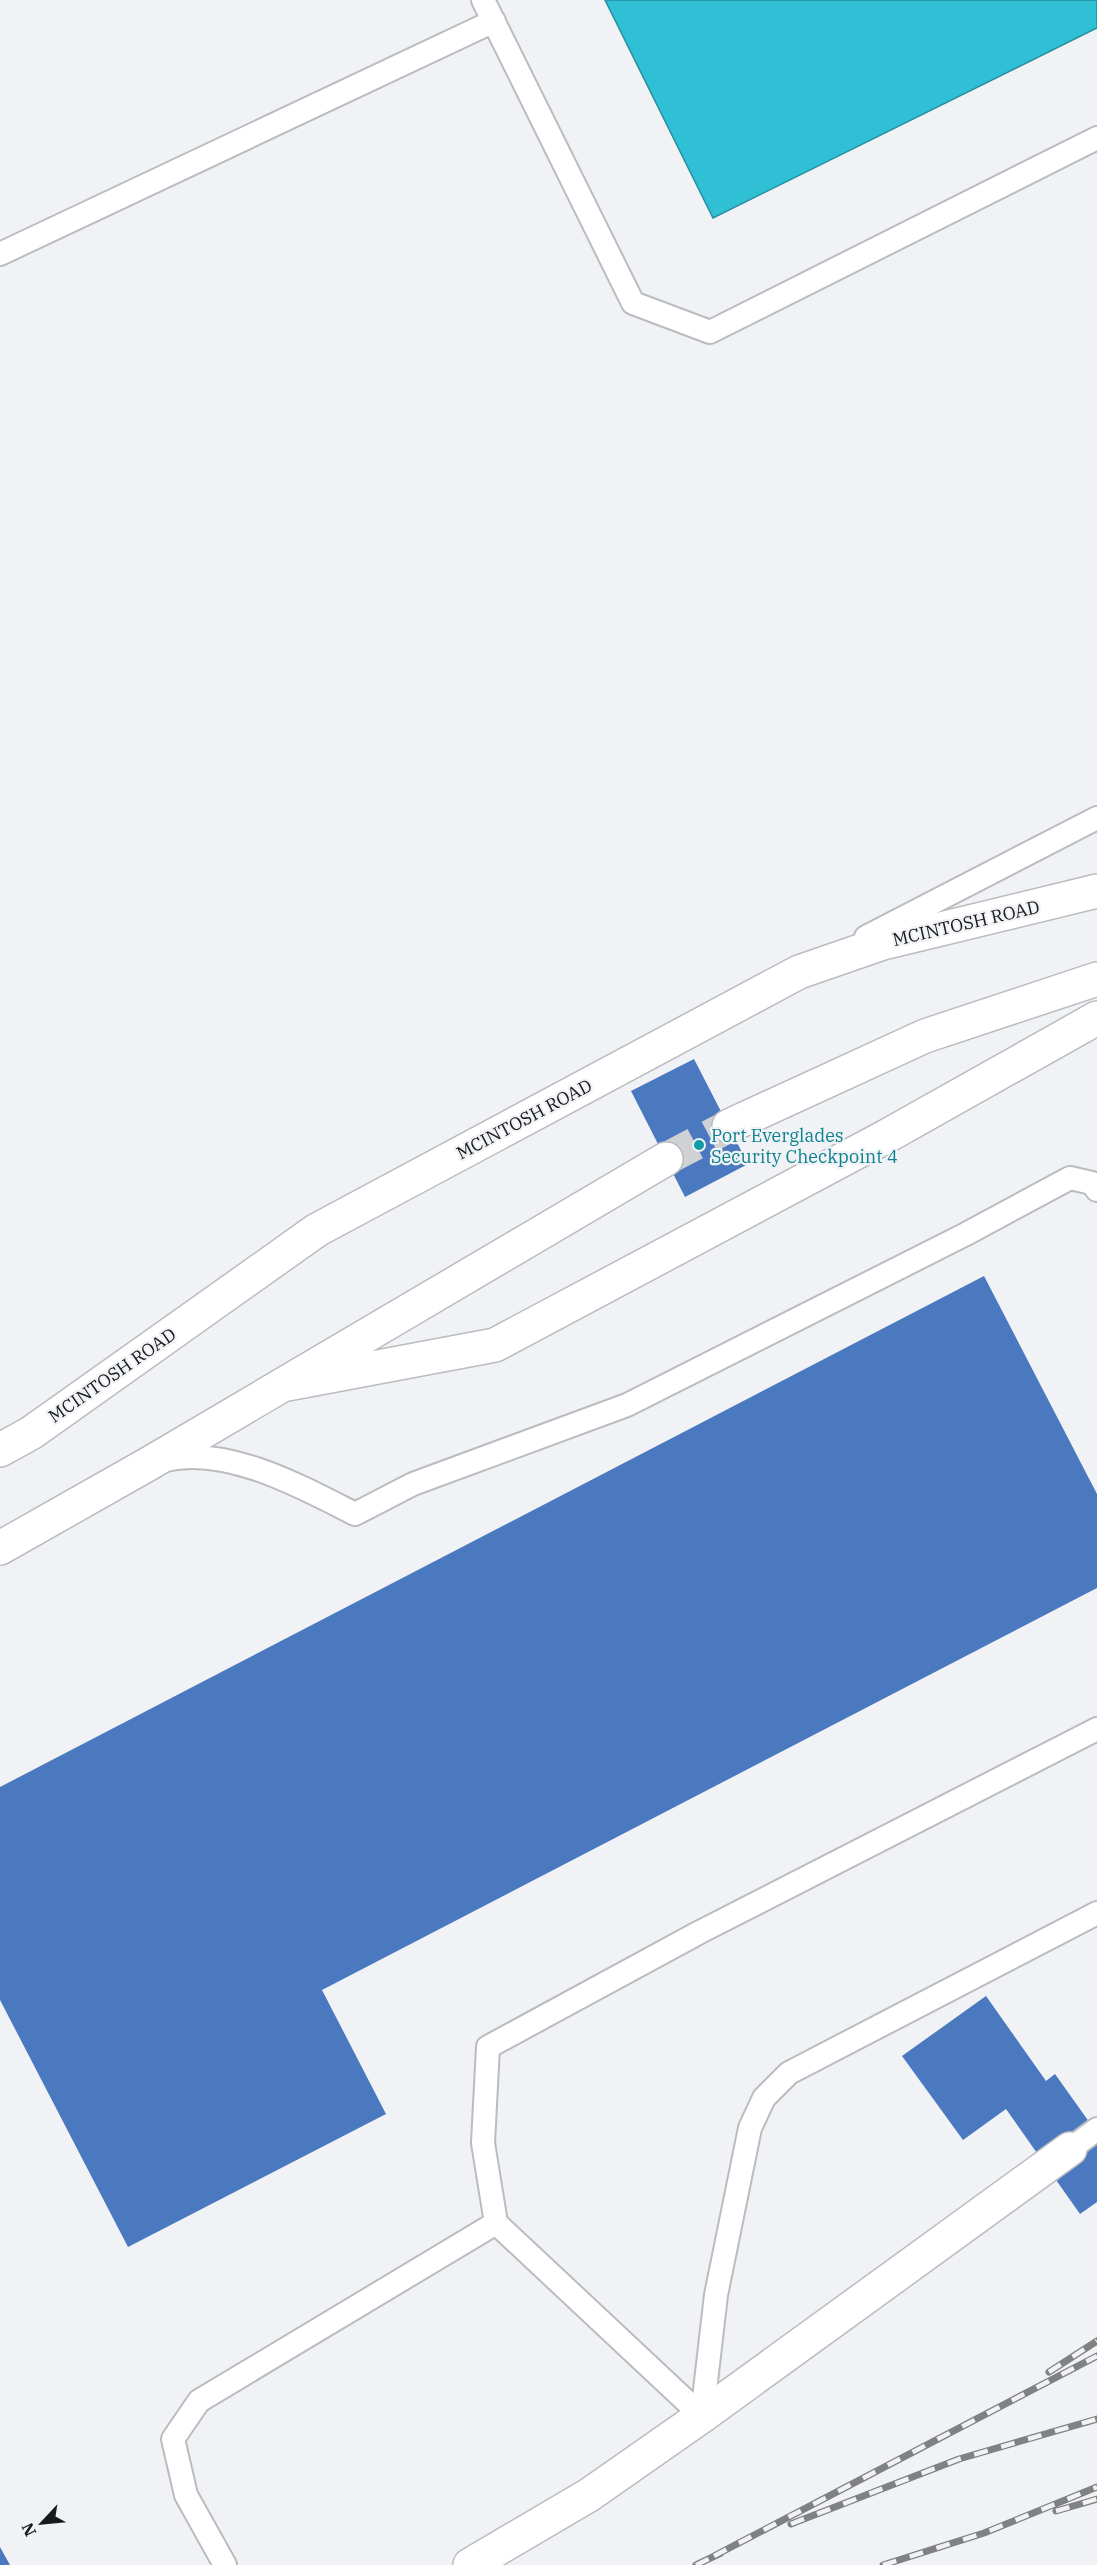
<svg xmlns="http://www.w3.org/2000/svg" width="1097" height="2565" viewBox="0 0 1097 2565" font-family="'IBM Plex Serif',serif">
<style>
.water{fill:#2fc0d6;stroke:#288e9e;stroke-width:1.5}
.building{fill:#4b79bf}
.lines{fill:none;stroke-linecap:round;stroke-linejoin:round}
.minor-tunnel{stroke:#d0d1d4;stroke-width:33;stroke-dasharray:33 16;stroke-linecap:butt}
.service-casing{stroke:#babcbf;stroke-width:26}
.minor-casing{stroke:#babcbf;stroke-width:36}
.service{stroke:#fff;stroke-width:22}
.minor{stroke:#fff;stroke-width:33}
.rail-casing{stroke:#808183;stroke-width:7}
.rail{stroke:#f0f2f5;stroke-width:4.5;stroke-dasharray:14;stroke-linecap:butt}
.culture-dot{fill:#0f9aa8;stroke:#f0f2f5;stroke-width:2}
.labels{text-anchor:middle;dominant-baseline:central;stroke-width:4.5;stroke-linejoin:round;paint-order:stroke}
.street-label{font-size:18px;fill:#18191a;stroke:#f0f2f5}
.culture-label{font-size:18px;fill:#0d838f;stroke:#f0f2f5;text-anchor:start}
</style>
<rect width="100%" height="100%" fill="#f0f2f5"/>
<path class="water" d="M605,0H1097V28L713,218Z"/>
<path class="building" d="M694,1059L748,1164L685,1197L631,1091Z
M984,1276L1097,1494V1588L322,1990L386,2114L128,2247L0,2000V1787Z
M986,1996L1046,2081L1055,2074L1097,2133V2202L1080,2214L1006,2109L963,2140L902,2056Z
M0,2547L10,2565H0Z"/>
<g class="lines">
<path class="minor-tunnel" d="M666,1159L729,1126"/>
<defs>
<path id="service" d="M483,0L633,303L710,332L1097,138
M0,254L494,21
M866,937L1097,818
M165,1460C226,1445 302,1487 355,1514L413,1484L627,1405L966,1234L1070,1178L1092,1183L1097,1190
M1070,2149L1097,2129
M496,2223L702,2416
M702,2416L716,2295L750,2128L764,2098L789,2073L1097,1913
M225,2565L186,2495L173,2439L199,2401L496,2223L483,2143L488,2047L700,1932L1097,1729"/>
<path id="minor" d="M729,1126L925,1036L1097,979
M282,1385L495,1345L887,1136L1097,1018
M0,1450L31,1433L317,1230L799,972L883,943L1097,891
M0,1548L150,1463L666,1159
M470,2565L589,2495L702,2416L1070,2149"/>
</defs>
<use href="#service" class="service-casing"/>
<use href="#minor" class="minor-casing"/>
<use href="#service" class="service"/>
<use href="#minor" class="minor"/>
<defs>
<path id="rail" d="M1049,2372L1097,2341
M1056,2511L1097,2499
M791,2524L959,2459L1097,2419
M714,2556L1097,2356
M696,2565L721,2553
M883,2565L984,2533L1097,2487"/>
</defs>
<use href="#rail" class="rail-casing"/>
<use href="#rail" class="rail"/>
</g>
<circle class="culture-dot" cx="699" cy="1145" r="6"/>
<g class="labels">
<g class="street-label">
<text transform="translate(966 923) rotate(-13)">MCINTOSH ROAD</text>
<text transform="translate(524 1119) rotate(-28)">MCINTOSH ROAD</text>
<text transform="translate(112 1375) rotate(-35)">MCINTOSH ROAD</text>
</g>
<g class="culture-label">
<text x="711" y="1135">Port Everglades<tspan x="711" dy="21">Security Checkpoint 4</tspan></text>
</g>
</g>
<g transform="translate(42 2523) rotate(244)" stroke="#f0f2f5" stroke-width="4.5" paint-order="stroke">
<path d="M0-4.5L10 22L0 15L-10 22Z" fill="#18191a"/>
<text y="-9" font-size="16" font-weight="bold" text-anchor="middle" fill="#18191a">N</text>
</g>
</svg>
